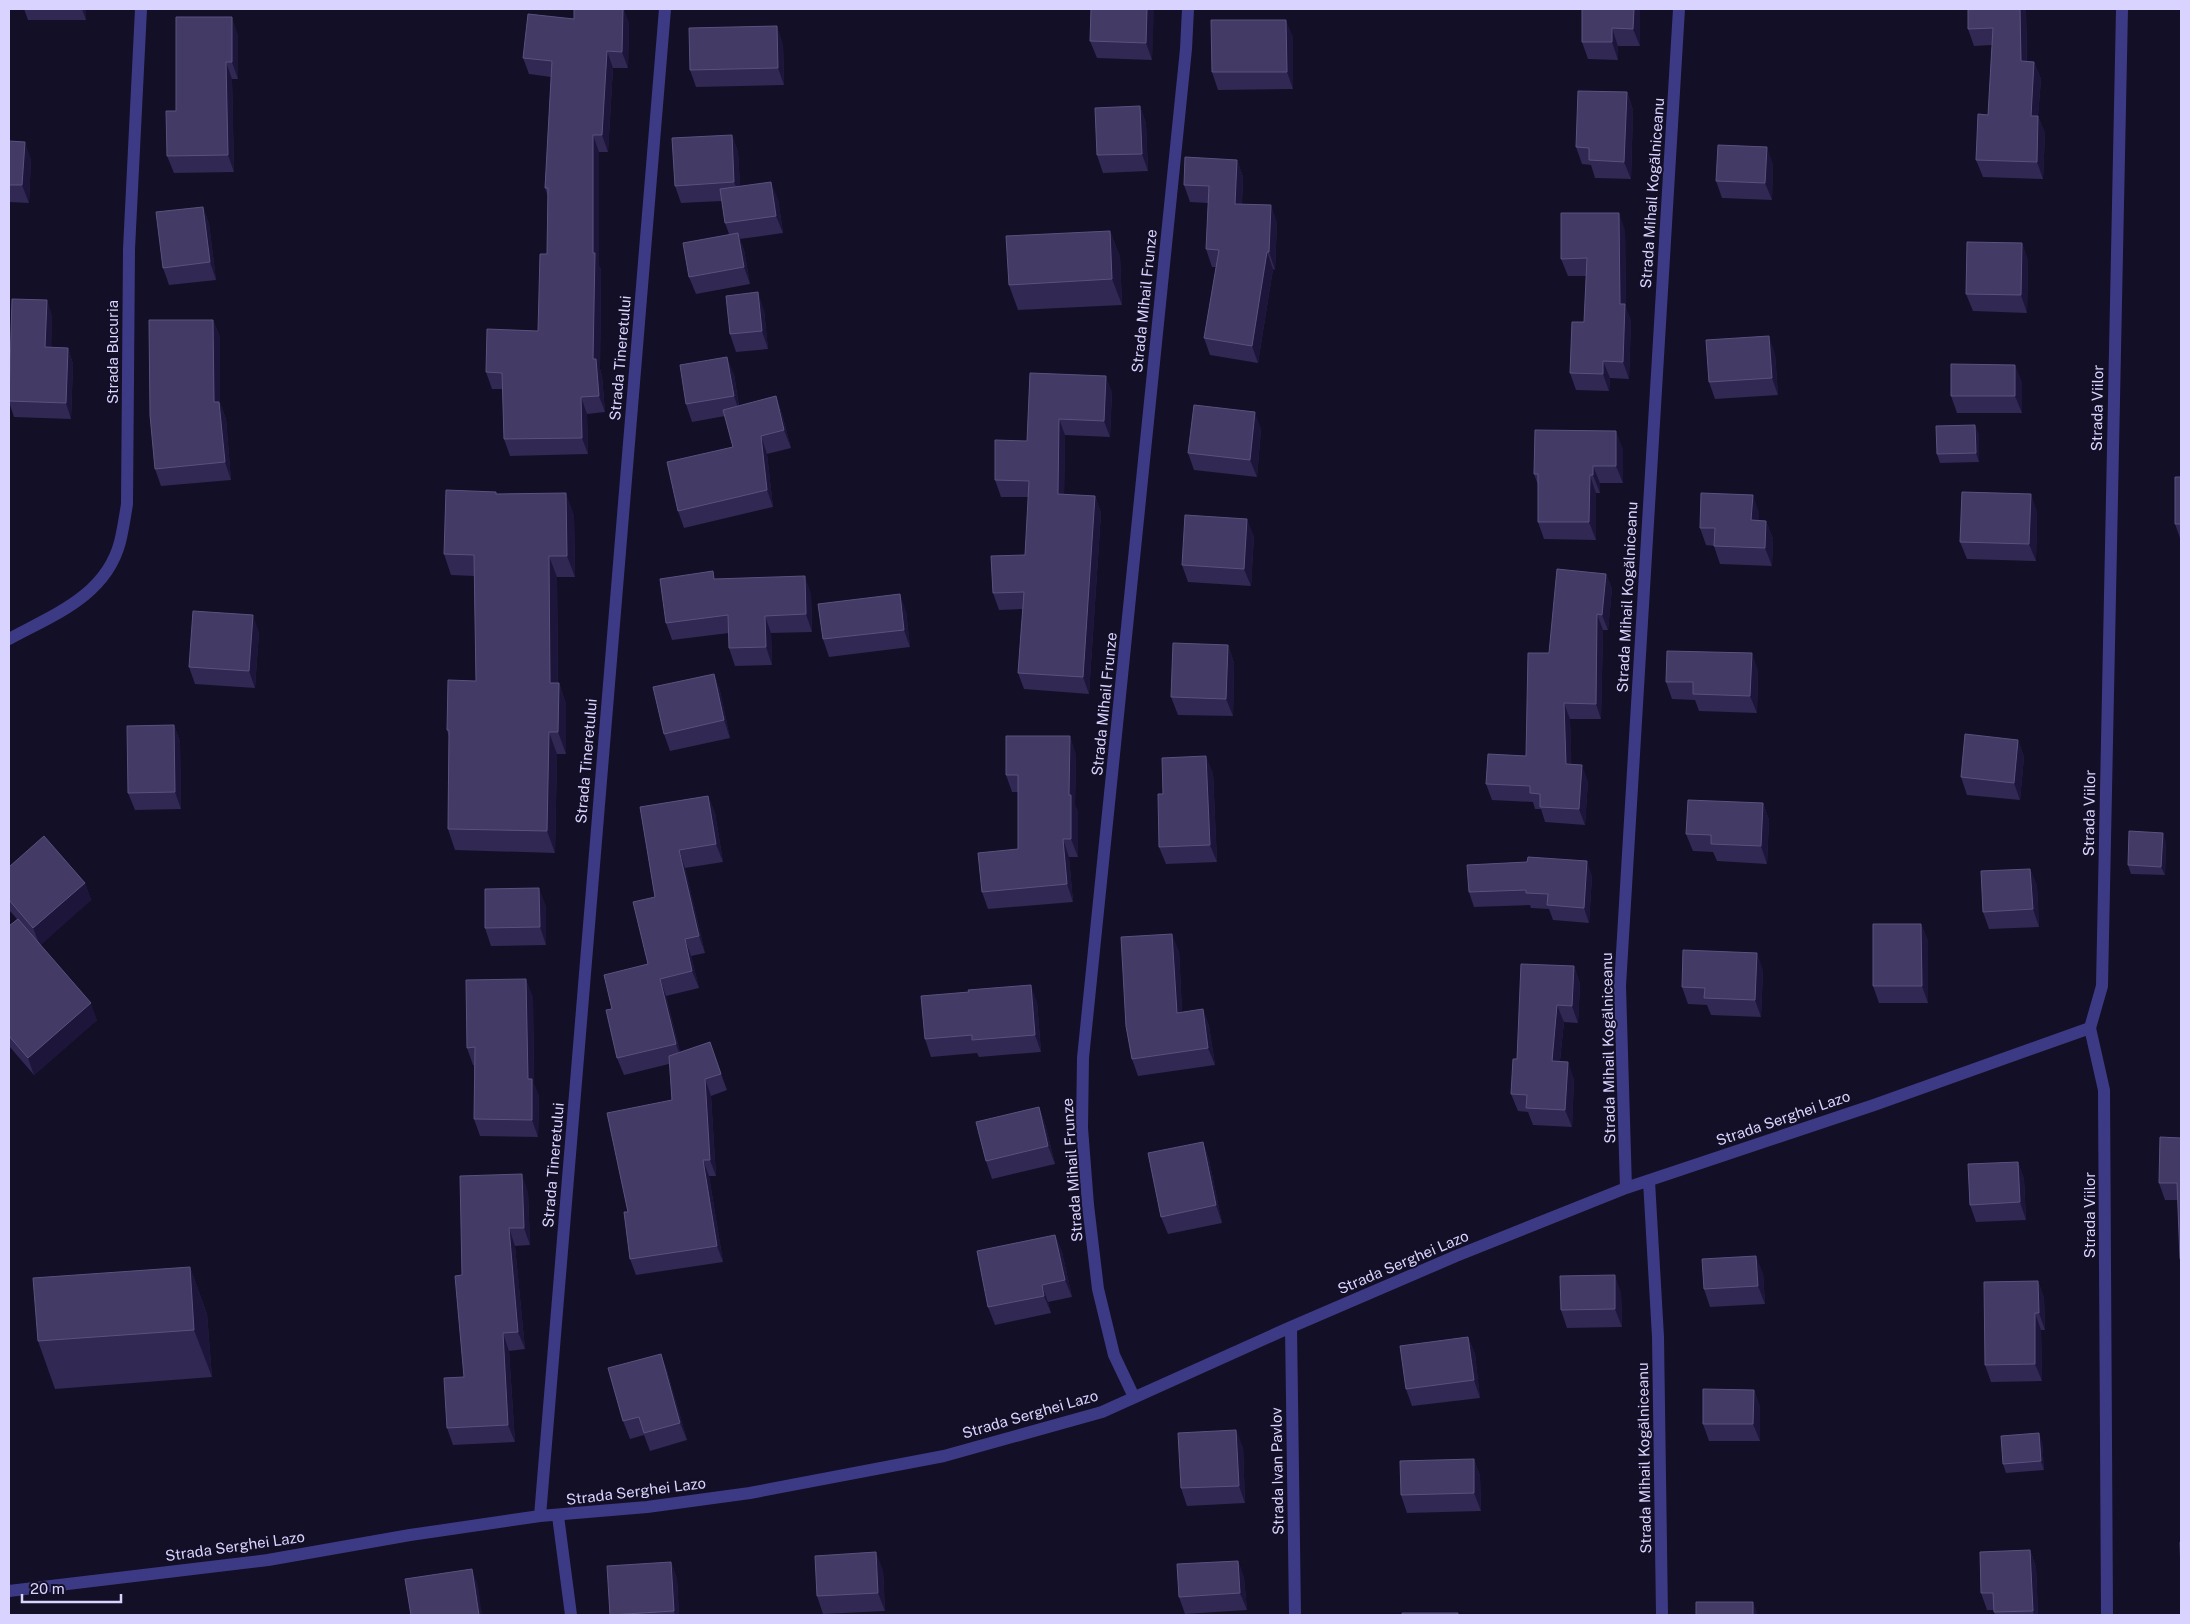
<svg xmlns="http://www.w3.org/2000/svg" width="2190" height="1624" viewBox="0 0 2190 1624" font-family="'Public Sans',sans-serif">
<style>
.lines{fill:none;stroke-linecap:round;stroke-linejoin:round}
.street{stroke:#3d3a85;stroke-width:12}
.wall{fill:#312854}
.shaded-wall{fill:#1d163a}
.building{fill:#433a66;stroke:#5a527e}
.labels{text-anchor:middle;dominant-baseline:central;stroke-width:4;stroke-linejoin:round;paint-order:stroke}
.street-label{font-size:15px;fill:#d9d4ff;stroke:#130f26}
</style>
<rect width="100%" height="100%" fill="#130f26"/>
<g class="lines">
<path class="street" d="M9,639C53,615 106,596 120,542C123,530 125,517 127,504L129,249L141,9
M1649,1181L1658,1337L1662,1615
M1626,1188L1620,986L1679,9
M1291,1327L1295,1615
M1134,1397L1114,1355L1098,1289L1088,1205L1082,1128L1083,1058L1186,49L1188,9
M540,1516L665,9
M558,1516L571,1615
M9,1591L268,1560L410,1535L540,1516L647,1507L750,1493L944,1456L1102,1412L1291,1327L1456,1256L1626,1188L1874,1105L2090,1028
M2107,1615L2104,1090L2090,1028L2102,986L2122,9"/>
</g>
<path class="wall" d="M24,9H86V20H28Z
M1091,9H1153L1152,60L1097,58L1090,41Z
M1968,9H2026L2027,61L2034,62L2041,79L2038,116L2045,133L2043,179L1983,177L1976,160L1988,115L1992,45L1974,46L1968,29Z
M1640,11V46H1618V60L1588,59L1582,42Z
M574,19L629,22L628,68H613L608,152H599V266L601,270L600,369L602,376L605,412L587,414L588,454L510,456L504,439L503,389H492L486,372L538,331L547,254L548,197L545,188L551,77L529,74L523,58Z
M238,35V79H232L234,172L174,173L167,156L176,111Z
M1293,37V89L1218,90L1212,72Z
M783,44L784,85L696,87L690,70Z
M1627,92L1633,110L1631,179L1595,178L1591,165L1582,164L1576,147Z
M1140,106L1146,124L1148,171L1103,173L1097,155Z
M732,135L738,152L740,186L778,199L783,233L740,239L744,250L750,284L696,294L689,277L729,234L725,223L722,201L681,203L675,186Z
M9,141L31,159L29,203L9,202Z
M1237,160L1243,177L1242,204L1277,222L1275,270L1273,269L1258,363L1210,355L1204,338L1216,267H1212L1206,249L1208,203L1190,202L1184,185Z
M1773,164L1772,200L1722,198L1716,181Z
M203,207L209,224L216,280L169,285L163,268Z
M1625,230L1626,308L1631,321L1629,379L1610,378L1609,391L1576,390L1570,373L1584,322L1586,276H1568L1561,259Z
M1110,231L1120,257L1122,305L1018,310L1009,285Z
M2022,243L2028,261L2027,313L1973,311L1966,294Z
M764,310L768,349L736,352L730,334Z
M52,315L51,348H68L73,364L71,419L14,417L9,402V386Z
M213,320L220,337V403L226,419L231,480L161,486L155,469Z
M1775,354L1778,395L1715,399L1709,382Z
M1030,373L1112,392L1110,437L1065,435L1064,495L1095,496L1101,513L1089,694L1024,689L1018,673L1023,609L999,610L993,593L1025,555L1029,497H1001L995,480L1027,441Z
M734,374L739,406L776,396L782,414L791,448L767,454L773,507L684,528L678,511L733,447L725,416L692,422L686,404Z
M2022,382V413H1957L1951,396Z
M1261,429L1257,477L1194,470L1188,453Z
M1979,434V462L1940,463L1937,454Z
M1623,449V483H1600V493H1596V540L1544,539L1538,522V485L1534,474Z
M2181,477V541L2175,524Z
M496,494L574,515L575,577H557L558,683H559L566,704V754H557L555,853L455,850L448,829L449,737L447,730L476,681L474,576L451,575L444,554Z
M2037,511L2036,561L1967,559L1960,542Z
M1759,512L1758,521H1766L1773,539L1772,566L1720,564L1714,546L1706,545L1700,528Z
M1254,536L1251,586L1188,582L1182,565Z
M1606,574L1612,589L1608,630H1603L1601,719H1570L1571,764L1588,781L1585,825L1545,822L1541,809H1535L1533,802L1492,800L1486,784L1526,756L1549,653Z
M716,579L811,594L812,632L771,633L772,665L735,666L729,648V633L672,640L666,623Z
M906,611L910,647L829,657L823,639Z
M259,632L255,688L195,684L189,667Z
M1228,645L1234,663L1233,716L1178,715L1171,697Z
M1758,670L1757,713L1699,711L1695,700L1672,699L1666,682Z
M714,674L720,691L730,738L670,751L664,734Z
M174,725L180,742L181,809L135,810L128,793Z
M2018,740L2024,757L2020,800L1967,795L1961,777Z
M1076,754L1075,805L1078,812V857H1069L1073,902L988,909L982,892L1018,849V792H1012L1006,775Z
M1213,773L1217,862L1166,864L1159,847L1163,794Z
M708,796L715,813L723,862L685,868L705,953L691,956L699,988L666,996L680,1052L710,1042L727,1090L711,1096L716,1176H709L723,1262L636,1275L630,1259L628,1212L672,1100L669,1064L624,1075L617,1058L612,1009L648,964L655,897L640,807Z
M1763,803L1769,820L1767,864L1717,861L1713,852L1693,851L1686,834Z
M2166,842L2165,875L2131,874L2128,865Z
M9,867L85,883L91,900L40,945L97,1020L34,1075L9,1046V926L17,919L9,910Z
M2030,869L2037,886L2039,927L1989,929L1983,912Z
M1592,876L1589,923L1553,920L1549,909L1531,908L1530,905L1474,907L1469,892Z
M546,906V945L491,946L485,928Z
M1921,924L1928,941V1003H1879L1873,986Z
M1179,951L1182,1012L1203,1009L1209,1026L1215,1065L1138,1076L1132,1059Z
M1574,966L1580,984L1578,1023L1564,1022L1560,1061L1574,1079L1572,1127L1533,1125L1528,1112L1518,1111L1511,1094L1517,1059Z
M1763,970L1761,1017L1711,1015L1707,1005L1688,1004L1682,987Z
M533,997L534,1084L539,1096L538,1137L480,1136L474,1119V1065H473L467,1048Z
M1037,1002L1041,1052L979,1057L977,1053L931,1057L925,1039Z
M1039,1107L1045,1124L1055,1164L992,1179L986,1161Z
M2181,1138V1262L2180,1259L2178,1200H2165L2159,1183Z
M1203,1142L1209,1160L1222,1223L1168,1234L1161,1217Z
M2018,1162L2024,1179L2026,1220L1976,1222L1970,1205Z
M528,1192L530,1245L515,1246L525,1349L509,1351L515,1442L453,1445L447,1428L464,1377L462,1275Z
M1055,1235L1062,1252L1072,1297L1048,1302L1051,1313L995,1325L988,1307Z
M190,1267L207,1314L212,1377L55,1389L38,1341Z
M1763,1273L1765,1304L1710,1307L1704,1289Z
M2038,1281L2044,1298L2045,1330H2041L2042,1381L1991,1382L1985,1365Z
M1621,1293L1622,1327L1567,1328L1561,1310Z
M1468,1337L1475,1354L1480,1398L1412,1406L1406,1389Z
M661,1354L667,1371L687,1440L650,1451L644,1435L630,1439L623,1421Z
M1754,1390L1760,1407V1441H1709L1703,1424Z
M2042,1441L2044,1470L2006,1473L2003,1464Z
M1243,1447L1245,1503L1187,1506L1181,1488Z
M1474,1459L1480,1476L1481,1511L1407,1513L1401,1495Z
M2030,1550L2036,1567L2038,1615H1995L1994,1610H1987L1981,1593Z
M1238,1561L1244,1578L1247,1610L1185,1614L1179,1597Z
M671,1562L677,1579L679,1615H610Z
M883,1570L885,1611L823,1614L817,1596Z"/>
<path class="shaded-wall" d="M82,9H86V20Z
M623,9H624L629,22L628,68L622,52Z
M1147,9H1153L1154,10L1152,60L1146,43Z
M1634,9H1639L1640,11V46L1633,29Z
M2020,9H2026L2027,78L2021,61Z
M232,17L238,35V79L232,62Z
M1286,20L1293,37V89L1287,72Z
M777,26L783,44L784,85L778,68Z
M1612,28L1618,46V60L1612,42Z
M607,51L613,68L608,152L602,135Z
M226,62L232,79L234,172L228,155Z
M2034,62L2041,79L2038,116L2045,133L2043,179L2037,162L2031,116Z
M1627,92L1633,110L1631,179L1624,162Z
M1140,106L1146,124L1148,171L1142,154Z
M593,135L599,152V266L601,270L600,369L602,376L605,412L599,396L593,359Z
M732,135L738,152L741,200L734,182Z
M25,142L31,159L29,203L22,185Z
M1767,147L1773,164L1772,200L1765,183Z
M1237,160L1243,177L1241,221L1235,204Z
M771,182L778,199L783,233L776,216Z
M1271,205L1277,222L1275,270L1269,252Z
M203,207L209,224L216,280L210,262Z
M1619,213L1625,230L1626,308L1631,321L1629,379L1623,362L1620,304Z
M1110,231L1120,257L1122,305L1112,279Z
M738,233L744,250L750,284L744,267Z
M2022,243L2028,261L2027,313L2021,295Z
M1267,252L1273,269L1258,363L1252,346Z
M758,292L764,310L768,349L762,331Z
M47,300L52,315L51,363L45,347Z
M213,320L220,337V403L226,419L231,480L225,462L214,402Z
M1769,336L1775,354L1778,395L1772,378Z
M68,348L73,364L71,419L66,403Z
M727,357L734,374L740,414L734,396Z
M1603,361L1610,378L1609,391L1603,374Z
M2015,365L2022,382V413L2015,396Z
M1106,376L1112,392L1110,437L1104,421Z
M776,396L782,414L791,448L784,430Z
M581,397L587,414L588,454L582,438Z
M1255,412L1261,429L1257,477L1250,460Z
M1059,419L1065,435L1064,511L1058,494Z
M1975,425L1979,434V462L1976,453Z
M1616,431L1623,449V483L1616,466Z
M761,436L767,454L773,507L767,490Z
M1593,466L1600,483V493L1593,475Z
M1590,475L1596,493V540L1589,522Z
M566,493L574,515L575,577L567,556Z
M2031,494L2037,511L2036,561L2029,544Z
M1753,495L1759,512L1758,538L1751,520Z
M1095,496L1101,513L1089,694L1083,677Z
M1247,519L1254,536L1251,586L1244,569Z
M1766,521L1773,539L1772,566L1765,548Z
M549,556L557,577L558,704L550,683Z
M1606,574L1612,589L1608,630L1602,615Z
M805,576L811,594L812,632L806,614Z
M900,594L906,611L910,647L904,630Z
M1597,614L1603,630L1601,719L1596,704Z
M253,615L259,632L255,688L249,671Z
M765,616L771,633L772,665L766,647Z
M1228,645L1234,663L1233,716L1226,699Z
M1752,653L1758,670L1757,713L1750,696Z
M714,674L720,691L730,738L724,720Z
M559,683L566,704V754L558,732Z
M1564,703L1570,719L1572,780L1566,764Z
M174,725L180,742L181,809L175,792Z
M549,732L557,754L555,853L547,831Z
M1070,736L1076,754L1075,805L1078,812V857L1071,839L1069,795Z
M2018,740L2024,757L2020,800L2014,783Z
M1206,756L1213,773L1217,862L1210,845Z
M1582,765L1588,781L1585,825L1579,809Z
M708,796L715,813L723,862L716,844Z
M1763,803L1769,820L1767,864L1761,846Z
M2163,833L2166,842L2165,875L2161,867Z
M1063,839L1069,857L1073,902L1067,884Z
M679,850L685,868L705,953L699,936Z
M1587,861L1592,876L1589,923L1584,908Z
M2030,869L2037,886L2039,927L2033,909Z
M85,883L91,900L40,946L33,928Z
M539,888L546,906V945L540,927Z
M1921,924L1928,941V1003L1922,986Z
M1172,934L1179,951L1183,1030L1177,1013Z
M685,939L691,956L699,988L692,971Z
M1757,953L1763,970L1761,1017L1755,1000Z
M1574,966L1580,984L1578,1023L1572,1006Z
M526,979L533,997L534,1084L539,1096L538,1137L532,1120L528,1079Z
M660,979L666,996L682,1061L676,1044Z
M1031,985L1037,1002L1041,1052L1035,1035Z
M91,1003L97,1020L34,1075L28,1058Z
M1557,1005L1564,1022L1558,1078L1552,1061Z
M1203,1009L1209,1026L1215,1065L1208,1048Z
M710,1042L716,1058L727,1090L721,1074Z
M1568,1062L1574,1079L1572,1127L1565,1110Z
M705,1079L711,1096L716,1176L710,1160Z
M1039,1107L1045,1124L1055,1164L1048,1146Z
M1203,1142L1209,1160L1222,1223L1216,1205Z
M703,1160L709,1176L723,1262L717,1246Z
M2018,1162L2024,1179L2026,1220L2020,1202Z
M522,1174L528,1192L530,1245L524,1228Z
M509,1228L515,1246L525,1349L518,1332Z
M1055,1235L1062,1252L1072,1297L1065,1280Z
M1756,1256L1763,1273L1765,1304L1758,1286Z
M190,1267L207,1314L212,1377L194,1330Z
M1615,1275L1621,1293L1622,1327L1615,1309Z
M2038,1281L2044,1298L2045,1330L2039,1313Z
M1042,1285L1048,1302L1051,1313L1044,1296Z
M2035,1313L2041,1330L2042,1381L2035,1364Z
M503,1333L509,1351L515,1442L508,1425Z
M1468,1337L1475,1354L1480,1398L1474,1380Z
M661,1354L667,1371L687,1440L680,1423Z
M1754,1390L1760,1407V1441L1753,1424Z
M1236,1430L1243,1447L1245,1503L1239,1486Z
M2039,1433L2042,1441L2044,1470L2041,1461Z
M1474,1459L1480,1476L1481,1511L1474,1493Z
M2030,1550L2036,1567L2038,1615H2034L2033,1611Z
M876,1552L883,1570L885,1611L878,1593Z
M1238,1561L1244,1578L1247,1610L1240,1593Z
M671,1562L677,1579L679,1615H675L674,1611Z
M472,1569L478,1586L482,1615H479Z
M1753,1602L1758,1615H1753Z"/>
<path class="building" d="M574,9H623L622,52L607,51L602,135H593V253H595L593,359H596L599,396L581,397L582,438L504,439L502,373L486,372L487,329L538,331L540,254H547L548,188H545L552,61L523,58L528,14L574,19Z
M1091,9H1147L1146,43L1090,41Z
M1582,9H1634L1633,29L1612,28V42H1582Z
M1968,9H2020L2021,61L2034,62L2031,116H2038L2037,162L1976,160L1978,114L1988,115L1993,28L1968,29Z
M176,17H232V62H226L228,155L167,156L166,111H176Z
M1211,20H1286L1287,72H1212Z
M777,26L778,68L690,70L689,28Z
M1578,91L1627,92L1624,162L1589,160V148L1576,147Z
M1140,106L1142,154L1097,155L1095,108Z
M732,135L734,182L675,186L672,138Z
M9,141L25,142L22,185H9Z
M1718,145L1767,147L1765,183L1716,181Z
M1185,157L1237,160L1235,204L1271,205L1269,252H1267L1252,346L1204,338L1219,250L1206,249L1209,186L1184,185Z
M771,182L776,216L725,223L720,189Z
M203,207L210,262L163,268L156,212Z
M1561,213H1619L1620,304H1625L1623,362L1603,361V374L1570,373L1572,322H1584L1587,258L1561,259Z
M1110,231L1112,279L1009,285L1006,236Z
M738,233L744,267L689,277L683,243Z
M1967,242L2022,243L2021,295L1966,294Z
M758,292L762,331L730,334L726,296Z
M12,299L47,300L45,347L68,348L66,403L9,401Z
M149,320H213L214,402H219L225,462L155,469L150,415Z
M1769,336L1772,378L1709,382L1706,340Z
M727,357L734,396L686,404L680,365Z
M1951,364L2015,365V396H1951Z
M1030,373L1106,376L1104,421L1059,419L1058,494L1095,496L1083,677L1018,673L1024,592L993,593L991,556L1025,555L1029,481L995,480V440L1027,441Z
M776,396L784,430L761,436L767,490L678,511L667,462L733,447L723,410Z
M1194,405L1255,412L1250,460L1188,453Z
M1975,425L1976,453L1937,454L1936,426Z
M1535,430L1616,431V466H1593V475H1590L1589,522H1538V474H1534Z
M2175,477H2181V524H2175Z
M446,490L496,492V494L566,493L567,556H549L550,683H559L558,732H549L547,831L448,829L449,730H447L448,680L476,681L474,555L444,554Z
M1962,492L2031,494L2029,544L1960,542Z
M1701,493L1753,495L1751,520L1766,521L1765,548L1714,546L1715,528H1700Z
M1185,515L1247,519L1244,569L1182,565Z
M1557,569L1606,574L1602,615L1597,614L1596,704L1564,703L1566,764L1582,765L1579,809L1540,807V794L1530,793V786L1486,784L1488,754L1526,756L1528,653H1549Z
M713,571L714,579L805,576L806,614L765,616L766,647L729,648L728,615L666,623L660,579Z
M900,594L904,630L823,639L818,604Z
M193,611L253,615L249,671L189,667Z
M1173,643L1228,645L1226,699L1171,697Z
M1667,651L1752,653L1750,696L1693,694V682H1666Z
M714,674L724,720L664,734L653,687Z
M174,725L175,792L128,793L127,726Z
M1965,734L2018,740L2014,783L1961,777Z
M1006,736H1070L1069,795H1071V839H1063L1067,884L982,892L978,853L1018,849V775H1006Z
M1206,756L1210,845L1159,847L1158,794H1163L1162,758Z
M708,796L716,844L679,850L699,936L685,939L692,971L660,979L676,1044L617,1058L606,1010L612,1009L604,975L648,964L633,902L655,897L640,807Z
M1688,800L1763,803L1761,846L1711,844V835L1686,834Z
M2129,831L2163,833L2161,867L2128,865Z
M44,836L85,883L33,928L9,900V867Z
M1528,857L1587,861L1584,908L1547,905L1548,894L1526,893V890L1469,892L1467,865L1527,862Z
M2030,869L2033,909L1983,912L1981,871Z
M539,888L540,927L485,928V889Z
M18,919L91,1003L28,1058L9,1036V926Z
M1873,924H1921L1922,986H1873Z
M1172,934L1177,1013L1203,1009L1208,1048L1132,1059L1126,1026L1121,937Z
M1683,950L1757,953L1755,1000L1704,998L1705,988L1682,987Z
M1521,964L1574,966L1572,1006L1557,1005L1552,1061L1568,1062L1565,1110L1526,1108L1527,1095L1511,1094L1513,1059H1517Z
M526,979L528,1079H532V1120L474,1119L475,1047L467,1048L466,980Z
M1031,985L1035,1035L972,1040V1035L925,1039L921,996L969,992L968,990Z
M710,1042L721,1074L705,1079L710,1160H703L717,1246L630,1259L624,1212H628L607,1113L672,1100L669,1056Z
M1039,1107L1048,1146L986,1161L976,1122Z
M2160,1137L2181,1138V1258L2180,1259L2177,1183H2159Z
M1203,1142L1216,1205L1161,1217L1148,1153Z
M2018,1162L2020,1202L1970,1205L1968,1164Z
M522,1174L524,1228H509L518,1332L503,1333L508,1425L447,1428L444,1378L464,1377L455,1276L462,1275L460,1176Z
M1055,1235L1065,1280L1042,1285L1044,1296L988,1307L977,1251Z
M1756,1256L1758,1286L1704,1289L1702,1259Z
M190,1267L194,1330L38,1341L33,1278Z
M1615,1275V1309L1561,1310L1560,1276Z
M2038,1281L2039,1313H2035V1364L1985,1365L1984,1282Z
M1468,1337L1474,1380L1406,1389L1400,1346Z
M661,1354L680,1423L644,1433L639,1417L623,1421L608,1368Z
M1703,1389L1754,1390L1753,1424H1703Z
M1236,1430L1239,1486L1181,1488L1178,1433Z
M2039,1433L2041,1461L2003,1464L2001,1436Z
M1474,1459V1493L1401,1495L1400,1461Z
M2180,1542H2181V1573Z
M2030,1550L2033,1611L1994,1612L1993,1593H1981L1980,1552Z
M876,1552L878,1593L817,1596L815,1556Z
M1238,1561L1240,1593L1179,1597L1177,1564Z
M671,1562L674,1611L610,1615L607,1566Z
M472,1569L479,1615H411L405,1579Z
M1696,1602H1753V1615H1696Z
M1402,1613H1458V1615H1402Z"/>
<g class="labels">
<g class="street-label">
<text transform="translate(1652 193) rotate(-86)">Strada Mihail Kogălniceanu</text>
<text transform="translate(1144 301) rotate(-84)">Strada Mihail Frunze</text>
<text transform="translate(112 352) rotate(-90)">Strada Bucuria</text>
<text transform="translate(620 358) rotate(-85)">Strada Tineretului</text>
<text transform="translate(2097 408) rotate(-89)">Strada Viilor</text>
<text transform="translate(1627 597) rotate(-87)">Strada Mihail Kogălniceanu</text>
<text transform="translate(1104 704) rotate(-84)">Strada Mihail Frunze</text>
<text transform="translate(586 761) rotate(-85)">Strada Tineretului</text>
<text transform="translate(2089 813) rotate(-89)">Strada Viilor</text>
<text transform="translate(1608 1048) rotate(-91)">Strada Mihail Kogălniceanu</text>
<text transform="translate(1783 1118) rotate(-19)">Strada Serghei Lazo</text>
<text transform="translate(553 1165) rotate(-85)">Strada Tineretului</text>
<text transform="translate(1072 1170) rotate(-94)">Strada Mihail Frunze</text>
<text transform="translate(2089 1215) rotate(-90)">Strada Viilor</text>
<text transform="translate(1403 1262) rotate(-23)">Strada Serghei Lazo</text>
<text transform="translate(1030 1414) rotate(-16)">Strada Serghei Lazo</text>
<text transform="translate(1644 1458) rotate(-91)">Strada Mihail Kogălniceanu</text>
<text transform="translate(1277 1471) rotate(-91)">Strada Ivan Pavlov</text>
<text transform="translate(636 1491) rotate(-7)">Strada Serghei Lazo</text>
<text transform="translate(235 1546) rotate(-8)">Strada Serghei Lazo</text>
</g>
</g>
<rect width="2190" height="1624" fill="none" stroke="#d9d4ff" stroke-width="20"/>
<path d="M22 1594v8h99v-8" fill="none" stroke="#d9d4ff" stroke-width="2.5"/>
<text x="30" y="1594" font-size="15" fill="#d9d4ff" stroke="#130f26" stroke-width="4" paint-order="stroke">20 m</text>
</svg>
